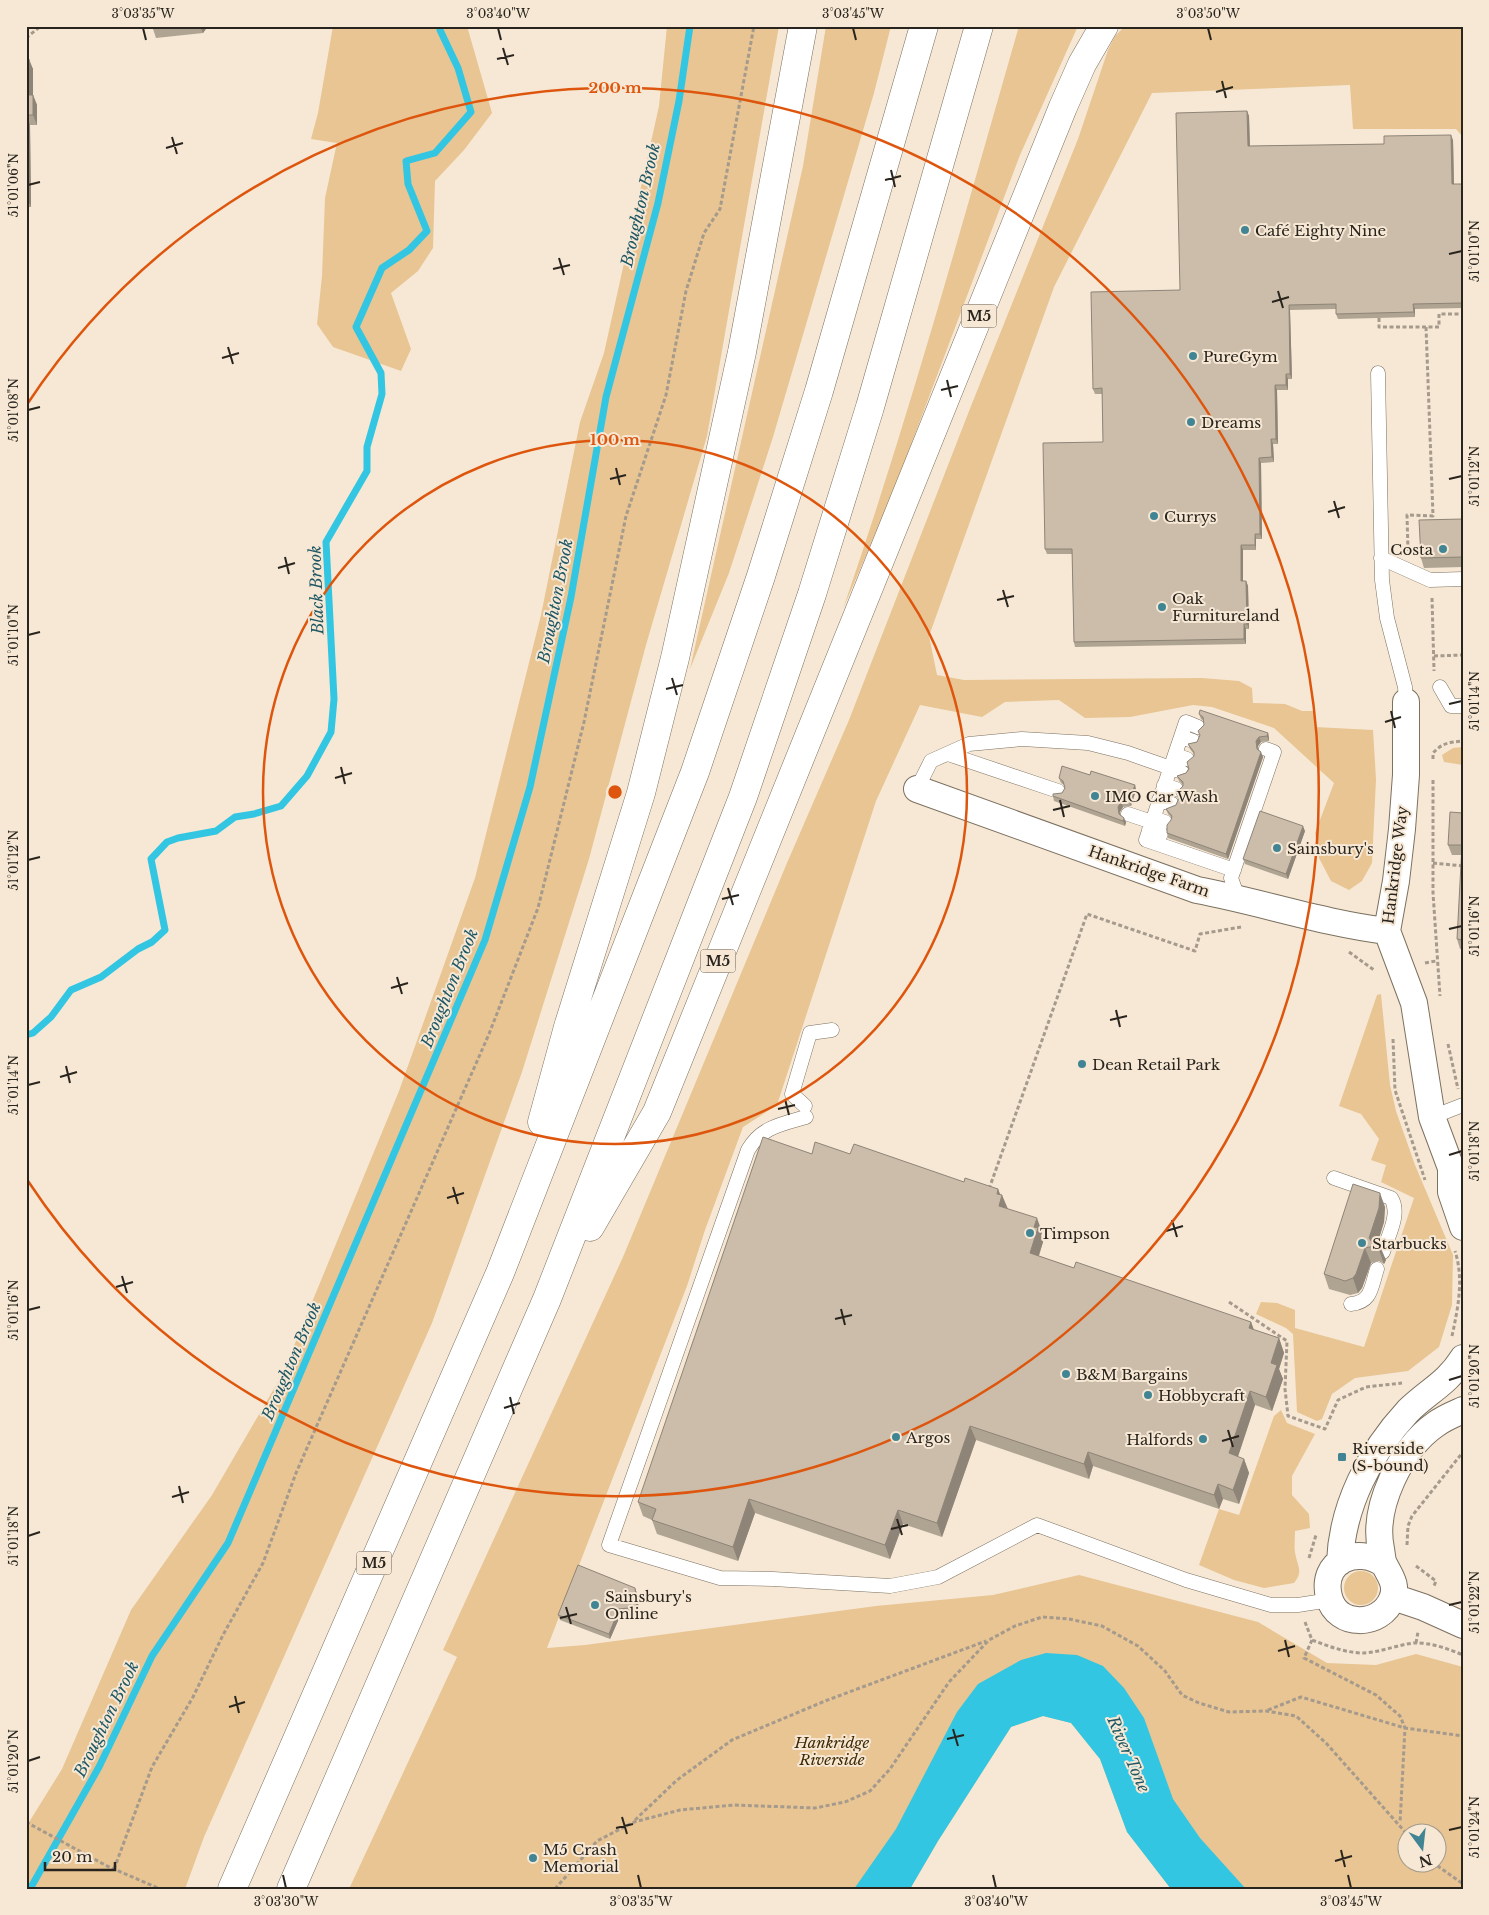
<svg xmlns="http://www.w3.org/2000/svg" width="1489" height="1915" viewBox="0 0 1489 1915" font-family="'Libre Baskerville',serif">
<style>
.green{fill:#e8c593;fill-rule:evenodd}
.water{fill:#32c6e2}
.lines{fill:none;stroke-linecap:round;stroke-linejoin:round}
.stream{stroke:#32c6e2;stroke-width:7}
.service-casing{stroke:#7c705f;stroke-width:15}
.minor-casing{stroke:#7c705f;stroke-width:28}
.motorway-casing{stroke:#7c705f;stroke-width:29}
.path{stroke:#a59a8c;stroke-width:3;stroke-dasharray:4 2.5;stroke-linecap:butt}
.service{stroke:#fff;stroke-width:14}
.minor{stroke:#fff;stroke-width:26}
.motorway{stroke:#fff;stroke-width:28}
.wall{fill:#afa392}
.shaded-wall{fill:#8e8477}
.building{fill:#cbbdaa;stroke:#8e8477}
.ticks{fill:none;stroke:#29241d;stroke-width:2}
.ring{fill:none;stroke:#de560d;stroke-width:2.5}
.poi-dot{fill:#418594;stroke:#f6e8d5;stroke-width:2}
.labels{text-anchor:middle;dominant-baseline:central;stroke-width:4;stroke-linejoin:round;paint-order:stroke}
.shield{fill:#f6e8d5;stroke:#665f54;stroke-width:1}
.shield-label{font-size:14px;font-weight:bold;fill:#29241d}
.poi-label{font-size:15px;fill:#29241d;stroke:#f6e8d5;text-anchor:start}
.street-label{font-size:15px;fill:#29241d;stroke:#f6e8d5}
.park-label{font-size:15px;font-style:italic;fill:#402a03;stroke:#f6e8d5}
.water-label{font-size:16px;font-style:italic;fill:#1f5864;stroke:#f6e8d5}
.centre{fill:#de560d;stroke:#f6e8d5;stroke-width:2.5}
.ring-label{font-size:15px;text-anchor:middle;font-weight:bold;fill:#de560d;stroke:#f6e8d5;stroke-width:4;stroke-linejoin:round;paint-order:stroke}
.neatline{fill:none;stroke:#29241d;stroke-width:2}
.ticks-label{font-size:12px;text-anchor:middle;fill:#29241d}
</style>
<rect width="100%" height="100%" fill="#f6e8d5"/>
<path class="green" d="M333,26H467L492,113L464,150L435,181L433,248L418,271L391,293L411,349L401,371L333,347L317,324L322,276L325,198L337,143L311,139L318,113Z
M667,26H779L707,436L646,645L589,859L522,1072L432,1323L204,1837L185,1889H26V1827L62,1769L131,1610L212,1495L282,1375L399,1091L475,878L541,615L580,422L604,353L659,106Z
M826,26H891L874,93L773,437L729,573L690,669L803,166Z
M1019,26H1078L1020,155L894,490L843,609C909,417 963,221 1019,26Z
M1125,26H1463V137L1456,129H1353L1350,85L1152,93L1054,287L929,636L937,675L964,680L1202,678L1239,681L1252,688L1253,703L1285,704L1302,711H1314L1315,727L1373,730L1376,779L1372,863L1362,881L1349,890L1331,881L1319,858L1315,833L1334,783L1274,728L1212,707L1193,705L1130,717L1085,718L1059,700L1005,702L982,717L920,705L876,801L777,1105L743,1127L705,1230L687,1286L547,1648L585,1645L876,1606L993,1595L1079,1575L1258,1622L1327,1663L1376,1665L1416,1654L1463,1667V1889H1171L1127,1832L1100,1759L1071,1723L1043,1716L1011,1727L938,1841L910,1889H349L457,1657L443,1650L623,1257L787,863L849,720L971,406L1078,139L1108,50L1115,36ZM1406,1832H1436V1862H1406Z
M1463,747V765L1444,762L1442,755L1453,748Z
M1381,994L1390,1085L1396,1111L1415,1165L1453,1255L1452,1305L1439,1347L1408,1371L1355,1378L1332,1394L1322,1419L1317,1421L1297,1412L1293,1334L1286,1328L1256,1314L1261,1302L1277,1303L1295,1310V1328L1364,1347L1414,1198L1381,1182L1386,1165L1371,1160L1379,1139L1361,1114L1339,1106L1377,995Z
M1281,1410L1287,1423L1315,1434L1292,1476V1495L1309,1514L1310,1528L1295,1531C1295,1538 1294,1546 1295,1552C1297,1566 1304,1571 1294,1583L1264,1588L1234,1580L1199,1565L1219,1509L1239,1515L1274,1416Z
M1344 1588a17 17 0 1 1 34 0a17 17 0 1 1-34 0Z"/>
<path class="water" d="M1046,1653L1077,1655L1103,1666L1124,1688L1144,1718L1173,1799L1200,1838L1246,1889H1171L1127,1832L1100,1759L1071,1723L1043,1716L1011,1727L938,1841L910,1889H854L896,1829L957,1712L978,1684L1021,1660Z"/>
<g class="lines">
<path class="stream" d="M26,1035L33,1033L51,1017L71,990L101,977L138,949L152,942L165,930L151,859L167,842L178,838L216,831L235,817L254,814L281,806L307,776L331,732L334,699L326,542L367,471V447L382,394L381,373L356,327L382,268L409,250L427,231L408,184L406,161L435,153L471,112L458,68L440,30V26
M30,1889L99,1767L152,1656L228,1543L485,940L530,787L571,597L606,397L658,203L679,101L690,26"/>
<defs>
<path id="service" d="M1378,373L1382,580L1387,618L1405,687L1406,702
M1381,558L1430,580L1463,579
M1440,687L1451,706H1463
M1198,727L1186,722L1146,840L1234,870
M1181,737L1193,741
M948,754L1058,791
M1175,755L1187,759
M1164,785L1176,789
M917,789L931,761L969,744L1022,739L1088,743L1128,753L1182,772
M1159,800L1172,804
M1128,814L1152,822
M1153,818L1165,822
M1149,830L1161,834
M1238,898L1231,878L1274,752L1266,749
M805,1106L792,1094L810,1033L832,1030
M806,1117C782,1124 761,1127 748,1150L609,1545L720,1578L773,1579L890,1586L938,1577L1037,1525L1186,1580L1271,1605H1298L1330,1600
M1432,1117L1463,1105
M1334,1178L1391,1198C1401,1213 1388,1236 1383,1252
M1351,1304C1372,1302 1371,1287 1377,1269"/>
<path id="minor" d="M1406,702V775L1402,829L1396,881L1387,931L1414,1003L1432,1117L1451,1168V1192L1463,1227
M917,789L1197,890C1261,902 1322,923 1387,931
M1340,1562C1342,1506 1370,1452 1408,1411C1428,1391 1447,1384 1463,1358
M1384,1564C1357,1545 1320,1561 1329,1597C1337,1628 1381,1627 1392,1599C1398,1585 1390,1576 1384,1564C1382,1560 1382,1554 1381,1549C1372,1507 1401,1448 1436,1424C1444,1418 1454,1414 1463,1410
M1393,1597L1423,1607L1463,1625"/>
<path id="motorway" d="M542,1122L568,1027L641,793L675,658L742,352L803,26
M590,1227L657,1112L1063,107L1082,64L1104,26
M232,1889L500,1273L695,772L761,576L819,391L924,26
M291,1889L547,1299L743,797L812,594L870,407L979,26"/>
</defs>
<use href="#service" class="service-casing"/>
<use href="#minor" class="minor-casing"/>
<use href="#motorway" class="motorway-casing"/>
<path class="path" d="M26,38L41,26
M1379,318V327H1439V314H1463
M1408,551L1407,515L1433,516L1426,327
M1432,598L1434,671
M1434,656L1463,655
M1433,759V753C1442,743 1450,742 1463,741
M1433,780V893L1440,996
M1433,863L1463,866
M1349,952L1374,970
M1425,963L1436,961
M1393,1039L1395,1090L1425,1180
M1448,1044L1458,1089
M989,1189L1087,914L1195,951L1200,934L1241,927
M1229,1302L1287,1341L1285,1389L1288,1416L1325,1429L1338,1400L1366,1387L1402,1383
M1452,1336C1458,1308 1464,1279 1455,1251
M1407,1545L1408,1526L1412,1516L1463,1452
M1309,1558L1316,1535
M1416,1566L1436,1581L1434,1586
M1305,1622L1312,1640C1328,1646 1343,1652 1361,1653C1379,1653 1396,1645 1414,1643C1429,1642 1449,1649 1463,1655
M1312,1640L1304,1658L1376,1695L1400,1716L1405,1728L1400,1823
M1416,1643L1418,1632
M1268,1710L1301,1697L1405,1728L1463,1736
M635,1820L677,1780L732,1740L825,1701L986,1641
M26,1822L107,1866L160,1889
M1432,1862L1463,1884
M114,1869L152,1767L193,1697L223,1635L263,1563L296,1473L489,1034L538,908L584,722L626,516L666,395L686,291L704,233L720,209L754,26
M555,1889L597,1841L634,1822L680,1810L734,1805L815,1808L845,1802L870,1791L890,1769L949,1682L989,1640L1015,1626L1042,1617L1069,1619L1102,1626L1138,1646L1165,1671L1182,1695L1199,1703L1229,1712L1266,1711L1296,1716L1326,1743L1406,1833"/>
<use href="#service" class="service"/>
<use href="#minor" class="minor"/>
<use href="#motorway" class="motorway"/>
</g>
<path class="wall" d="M152,26H208L203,33L156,38Z
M26,59L33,69V95L37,105V125H30L31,207H26Z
M1247,111L1249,116L1250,146L1384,144L1453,140L1454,184H1463V308L1415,309V317L1338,319L1336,314V309L1290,310L1292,379H1288V390H1277L1278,444H1273L1274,462L1261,463L1262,539H1256V550H1243V581H1246L1248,586L1249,629H1246V644L1075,647L1074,642L1072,554H1047L1045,549L1103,442L1102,394H1095L1093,389L1180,290Z
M1463,519V567L1424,568L1421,558Z
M1199,714L1268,733L1269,738V741L1261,742L1258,746V750L1263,757L1228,859L1168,838L1167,833L1172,818L1168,814L1166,809L1176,805L1178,799L1176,793L1183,786V785L1179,781L1177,776L1186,773L1194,756V754L1190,749L1188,744L1197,742L1204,725V721L1201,719Z
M1090,775L1135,785L1136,790L1131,806L1123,807L1120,812V815L1126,822L1125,826L1054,801L1053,796L1062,793L1065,788L1064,785L1061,783L1059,778Z
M1463,813V949H1460L1457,939L1462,855H1452L1448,845Z
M1305,831L1288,879L1245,864L1243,859Z
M812,1154H850L964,1182L998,1189L1007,1209L1042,1232L1041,1236L1043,1242L1039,1256L1074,1268L1251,1322L1254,1330L1279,1338L1284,1353L1279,1369L1283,1379L1272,1411L1255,1405L1238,1457L1244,1459L1249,1473L1239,1504L1223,1499L1219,1509L1093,1466L1089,1479L976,1440L942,1537L903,1524L890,1559L755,1513L738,1561L657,1534L652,1520L643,1516L638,1502Z
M1385,1207L1384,1222L1377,1245L1386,1260L1384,1264L1379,1261L1371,1263L1362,1288L1358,1293L1350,1295L1329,1289L1324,1274Z
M637,1593L639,1612L621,1614L610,1639L560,1620L558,1615Z"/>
<path class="shaded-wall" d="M200,26H208L203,33Z
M29,59L33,69V105L29,95Z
M33,95L37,105V125L33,115Z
M1247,111L1249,116L1250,151L1248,146Z
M27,115L30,125L31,207L27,198Z
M1451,135L1453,140L1454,189L1452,184Z
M1413,304L1415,309V317L1414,312Z
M1289,305L1290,310L1292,379L1290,374Z
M1286,374L1288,379V390L1286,385Z
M1275,385L1277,390L1278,444L1276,439Z
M1271,439L1273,444L1274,462L1272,457Z
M1259,458L1261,463L1262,539L1260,534Z
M1255,534L1256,539V550L1255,545Z
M1241,545L1243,550V586L1241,581Z
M1246,581L1248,586L1249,629L1247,624Z
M1244,624L1246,629V644L1244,639Z
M1268,733L1269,738V741L1267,736Z
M1259,737L1261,742L1258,746L1259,754L1256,741Z
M1261,752L1263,757L1228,859L1226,854Z
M1135,785L1136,790L1131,806L1129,801Z
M1121,802L1123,807L1120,812L1121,819L1118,807Z
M1124,818L1126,822L1125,826L1123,821Z
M1303,826L1305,831L1288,879L1286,874Z
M998,1189L1001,1198L1002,1195L1008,1209L999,1206L997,1194Z
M1380,1193L1385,1207L1384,1222L1376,1248L1369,1238Z
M1037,1218L1042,1232L1041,1236L1043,1242L1035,1267L1030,1253L1034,1227Z
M1380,1246L1386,1260L1384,1264L1379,1250Z
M1365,1248L1371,1263L1362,1288L1358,1293L1353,1278Z
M1251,1322L1256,1336L1249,1328Z
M1279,1338L1284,1353L1279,1369L1283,1379L1272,1411L1266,1397L1271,1363Z
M1250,1391L1255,1405L1234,1468L1229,1453Z
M970,1426L976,1440L942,1537L937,1523Z
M1088,1452L1093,1466L1089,1479L1084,1464Z
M1244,1459L1249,1473L1239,1504L1233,1490Z
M1218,1484L1223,1499L1219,1509L1214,1495Z
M749,1499L755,1513L738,1561L733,1547Z
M898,1510L903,1524L890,1559L885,1545Z
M635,1588L637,1593L639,1612L637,1607Z
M619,1609L621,1614L610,1639L609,1634Z"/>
<path class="building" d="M26,59H29V95H33V115H27V198H26Z
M1247,111L1248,146L1384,144V136L1451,135L1452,184H1463V303L1413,304L1414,312L1336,314V304L1289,305L1290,374H1286V385H1275L1276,439H1271L1272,457L1259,458L1260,534H1255V545H1241V581H1246L1247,624H1244V639L1074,642L1072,549H1045L1043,443L1103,442L1102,388L1093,389L1091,292L1180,290L1176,113Z
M1463,519V557L1421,558L1419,520Z
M1200,710L1268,733L1267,736L1259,737L1256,741L1257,749L1261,752L1226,854L1167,833V825L1171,820L1172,816L1166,809L1176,805L1179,798L1176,793L1183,786V782L1177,776L1186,773L1189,769L1187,762L1194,756V752L1188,744L1197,742L1200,735L1198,731L1204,725L1203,717L1199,714Z
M1062,766L1090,775L1091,771L1135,785L1129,801L1121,802L1118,807L1119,814L1124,818L1123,821L1053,796V794L1062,793L1065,788L1063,781L1059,778Z
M1260,811L1303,826L1286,874L1243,859Z
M1450,812L1463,813V940L1457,939L1462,845H1448Z
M763,1137L812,1154L815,1142L850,1154L854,1144L964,1182L965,1178L998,1189L997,1194L1002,1195L999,1206L1037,1218L1034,1227L1038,1228L1030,1253L1074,1268L1076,1262L1251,1322L1249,1328L1279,1338L1271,1363L1277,1365L1266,1397L1250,1391L1229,1453L1244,1459L1233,1490L1218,1484L1214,1495L1088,1452L1084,1464L970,1426L937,1523L898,1510L885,1545L749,1499L733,1547L652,1520L656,1509L638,1502Z
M1353,1184L1380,1193L1379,1208L1369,1238L1374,1245L1380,1246L1379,1250L1374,1246L1365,1248L1356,1274L1353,1278L1345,1281L1324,1274Z
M578,1565L635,1588L637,1607L619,1609L609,1634L558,1615Z"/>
<path class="ticks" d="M143,28L146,40M498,28L501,40M853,28L856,40M1208,28L1211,40M503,48L508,65M497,59L514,55M1222,81L1226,98M1216,92L1233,87M172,137L177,154M166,148L183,143M891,170L895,187M885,180L901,176M28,185L40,182M1449,254L1462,251M559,258L564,275M553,269L570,265M1278,291L1283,308M1272,302L1289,297M228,347L233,364M222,358L239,353M947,380L951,397M941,390L958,386M28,410L40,407M616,468L620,485M610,479L626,475M1449,479L1462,476M1334,501L1339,518M1328,512L1345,507M285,557L289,574M278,568L295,563M1003,590L1008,607M997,600L1014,596M28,635L40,632M672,678L677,695M666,689L683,685M1449,704L1462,701M1391,711L1395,728M1385,722L1401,717M341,767L345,784M335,778L352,773M1060,800L1064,817M1053,810L1070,806M28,860L40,857M728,888L733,905M722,899L739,895M1449,929L1462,926M397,977L402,994M391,988L408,983M1116,1010L1120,1027M1110,1020L1127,1016M66,1066L70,1083M60,1077L77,1072M28,1085L40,1082M785,1099L789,1115M778,1109L795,1105M1449,1155L1462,1151M453,1187L458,1204M447,1198L464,1193M1172,1220L1177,1237M1166,1231L1183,1226M122,1276L127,1293M116,1287L133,1282M841,1309L845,1325M28,1310L40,1307M835,1319L852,1315M1449,1380L1462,1376M510,1397L514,1414M504,1408L520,1403M1228,1430L1233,1447M1222,1441L1239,1436M179,1486L183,1503M172,1497L189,1492M897,1519L902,1535M891,1529L908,1525M28,1536L40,1532M1449,1605L1462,1602M566,1607L571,1624M560,1618L577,1614M1285,1640L1289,1657M1278,1651L1295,1646M235,1696L239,1713M229,1707L245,1702M953,1729L958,1746M947,1739L964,1735M28,1761L40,1757M622,1817L627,1834M616,1828L633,1824M1449,1830L1462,1827M1341,1850L1345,1867M1335,1861L1352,1856M283,1875L286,1888M638,1875L641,1888M993,1875L996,1888M1348,1875L1351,1888"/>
<g class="ring">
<circle cx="615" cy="792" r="352"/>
<path d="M28 403A704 704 0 1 1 28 1181"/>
</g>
<g class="poi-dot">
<circle cx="1245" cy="230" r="5"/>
<circle cx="1193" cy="356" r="5"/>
<circle cx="1191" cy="422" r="5"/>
<circle cx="1154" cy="516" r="5"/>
<circle cx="1443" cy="549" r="5"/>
<circle cx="1162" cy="607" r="5"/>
<circle cx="1095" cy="796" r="5"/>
<circle cx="1277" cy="848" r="5"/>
<circle cx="1082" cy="1064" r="5"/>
<circle cx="1030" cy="1233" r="5"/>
<circle cx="1362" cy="1243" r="5"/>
<circle cx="1066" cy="1374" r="5"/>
<circle cx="1148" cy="1395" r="5"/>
<circle cx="896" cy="1437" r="5"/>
<circle cx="1203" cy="1439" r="5"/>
<rect x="1337" y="1452" width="10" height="10" rx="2.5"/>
<circle cx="595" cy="1605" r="5"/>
<circle cx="533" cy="1858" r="5"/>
</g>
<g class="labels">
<g class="shield">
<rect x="961.5" y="304.5" width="35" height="23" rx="4"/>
<rect x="700.5" y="949.5" width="35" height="23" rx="4"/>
<rect x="356.5" y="1551.5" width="35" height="23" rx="4"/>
</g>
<g class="shield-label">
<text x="979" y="316">M5</text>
<text x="718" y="961">M5</text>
<text x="374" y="1563">M5</text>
</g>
<g class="poi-label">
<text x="1255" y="230">Café Eighty Nine</text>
<text x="1203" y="356">PureGym</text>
<text x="1201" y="422">Dreams</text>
<text x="1164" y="516">Currys</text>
<text x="1433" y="549" text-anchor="end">Costa</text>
<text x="1172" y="598">Oak<tspan x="1172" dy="17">Furnitureland</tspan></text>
<text x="1105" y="796">IMO Car Wash</text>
<text x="1287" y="848">Sainsbury's</text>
<text x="1092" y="1064">Dean Retail Park</text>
<text x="1040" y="1233">Timpson</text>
<text x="1372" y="1243">Starbucks</text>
<text x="1076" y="1374">B&amp;M Bargains</text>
<text x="1158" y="1395">Hobbycraft</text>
<text x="906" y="1437">Argos</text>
<text x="1193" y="1439" text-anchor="end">Halfords</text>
<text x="1352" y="1448">Riverside<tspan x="1352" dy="17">(S-bound)</tspan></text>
<text x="605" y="1596">Sainsbury's<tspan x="605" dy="17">Online</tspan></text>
<text x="543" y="1849">M5 Crash<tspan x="543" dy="17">Memorial</tspan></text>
</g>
<g class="street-label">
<text transform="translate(1395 865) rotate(-83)">Hankridge Way</text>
<text transform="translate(1149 871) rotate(19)">Hankridge Farm</text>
</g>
<g class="park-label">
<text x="832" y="1742">Hankridge<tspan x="832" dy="17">Riverside</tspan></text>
</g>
<g class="water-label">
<text transform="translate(640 205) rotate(-77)">Broughton Brook</text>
<text transform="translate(316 590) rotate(-92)">Black Brook</text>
<text transform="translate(555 601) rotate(-79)">Broughton Brook</text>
<text transform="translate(449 988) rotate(-68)">Broughton Brook</text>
<text transform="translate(291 1361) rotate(-67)">Broughton Brook</text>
<text transform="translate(106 1719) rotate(-64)">Broughton Brook</text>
<text transform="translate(1129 1754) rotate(66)">River Tone</text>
</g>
</g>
<circle cx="615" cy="792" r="8" class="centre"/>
<g class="ring-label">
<text x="615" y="93">200 m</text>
<text x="615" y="445">100 m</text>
</g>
<rect width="1489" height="1915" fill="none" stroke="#f6e8d5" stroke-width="55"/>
<g transform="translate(1422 1848) rotate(165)"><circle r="24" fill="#f6e8d5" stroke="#a49a8b"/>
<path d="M0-4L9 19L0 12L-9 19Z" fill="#418594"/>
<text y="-8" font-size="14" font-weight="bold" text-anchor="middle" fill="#29241d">N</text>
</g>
<path d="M45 1862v8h70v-8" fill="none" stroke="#29241d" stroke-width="2.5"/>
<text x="52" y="1862" font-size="15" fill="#29241d" stroke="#f6e8d5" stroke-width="4" paint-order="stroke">20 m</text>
<rect x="28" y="28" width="1434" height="1860" class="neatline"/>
<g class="ticks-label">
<text x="143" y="18">3°03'35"W</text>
<text x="498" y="18">3°03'40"W</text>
<text x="853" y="18">3°03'45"W</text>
<text x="1208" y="18">3°03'50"W</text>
<text transform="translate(14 185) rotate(-90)" y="4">51°01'06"N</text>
<text transform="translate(1475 251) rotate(-90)" y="4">51°01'10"N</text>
<text transform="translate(14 410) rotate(-90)" y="4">51°01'08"N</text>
<text transform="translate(1475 476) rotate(-90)" y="4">51°01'12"N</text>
<text transform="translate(14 635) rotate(-90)" y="4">51°01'10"N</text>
<text transform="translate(1475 701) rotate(-90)" y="4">51°01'14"N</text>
<text transform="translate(14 860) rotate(-90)" y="4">51°01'12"N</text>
<text transform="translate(1475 926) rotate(-90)" y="4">51°01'16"N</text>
<text transform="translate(14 1085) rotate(-90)" y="4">51°01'14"N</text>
<text transform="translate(1475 1151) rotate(-90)" y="4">51°01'18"N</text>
<text transform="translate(14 1310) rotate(-90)" y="4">51°01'16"N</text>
<text transform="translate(1475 1376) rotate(-90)" y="4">51°01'20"N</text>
<text transform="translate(14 1536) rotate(-90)" y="4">51°01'18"N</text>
<text transform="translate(1475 1602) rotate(-90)" y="4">51°01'22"N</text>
<text transform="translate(14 1761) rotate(-90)" y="4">51°01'20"N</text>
<text transform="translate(1475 1827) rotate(-90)" y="4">51°01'24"N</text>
<text x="286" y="1906">3°03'30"W</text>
<text x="641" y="1906">3°03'35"W</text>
<text x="996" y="1906">3°03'40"W</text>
<text x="1351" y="1906">3°03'45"W</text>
</g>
</svg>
